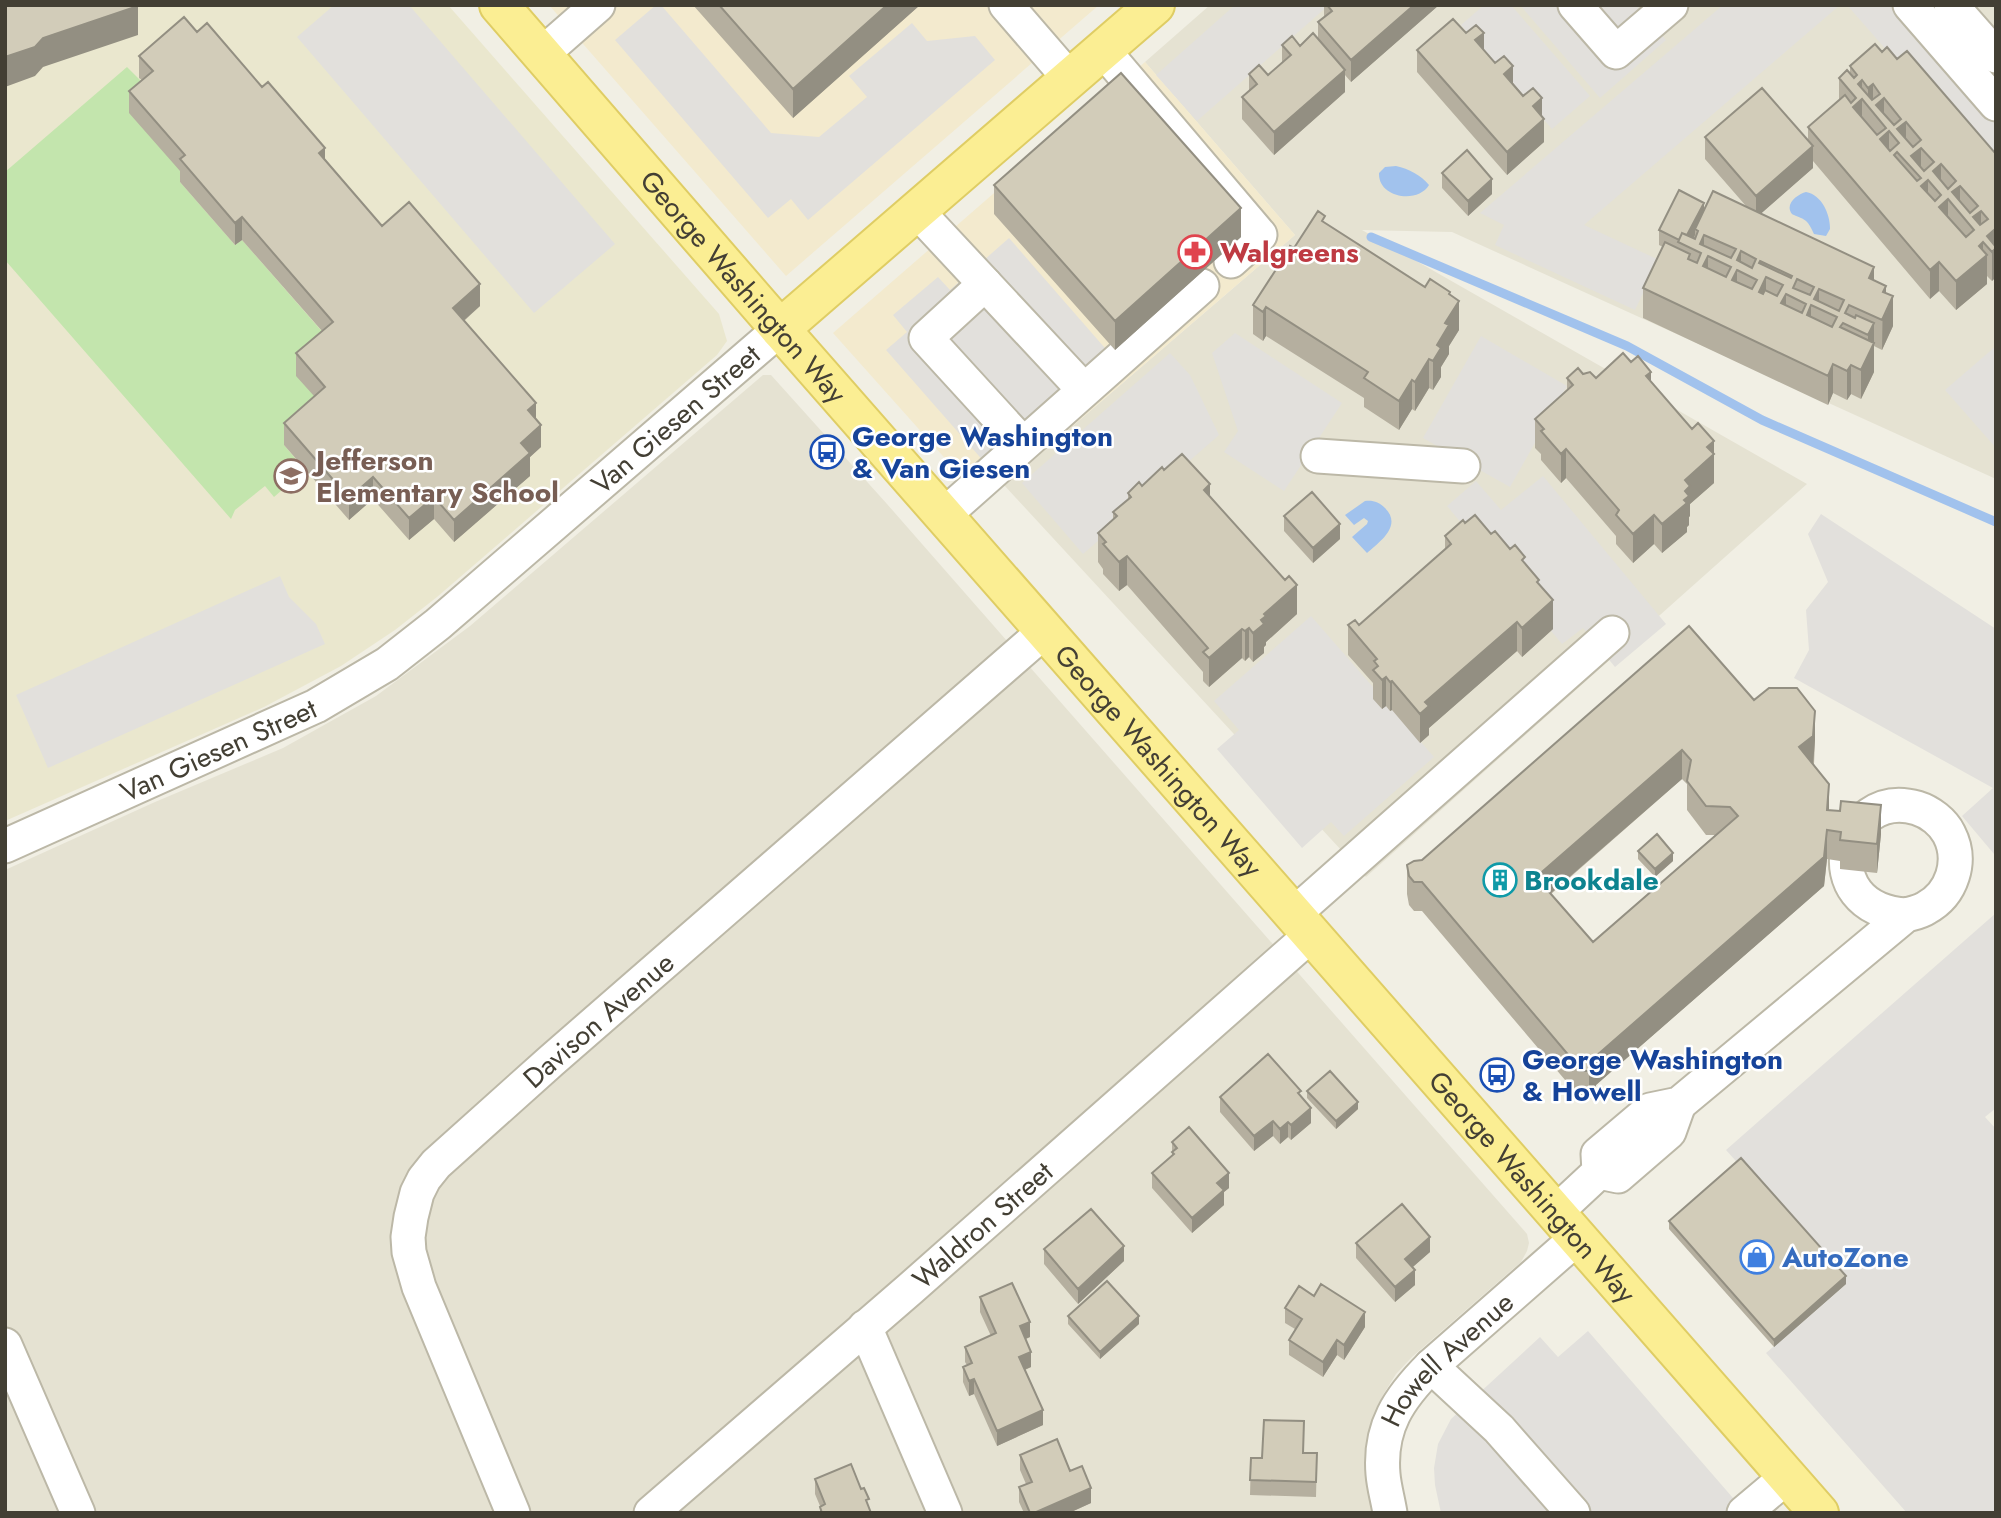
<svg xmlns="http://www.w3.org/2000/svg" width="2001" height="1518" viewBox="0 0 2001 1518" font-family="Jost,sans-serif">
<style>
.residential{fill:#e5e2d2}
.commercial{fill:#f3eace}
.education{fill:#eae7ce}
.green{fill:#c3e5ad}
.parking{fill:#e2e0dc}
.water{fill:#a1c2ed}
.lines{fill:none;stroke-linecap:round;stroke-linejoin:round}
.stream{stroke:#a1c2ed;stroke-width:9}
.minor-casing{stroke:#bcb8a7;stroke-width:37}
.major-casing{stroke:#dfcd64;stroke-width:42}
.minor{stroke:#fff;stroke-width:33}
.major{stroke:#fbee93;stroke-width:38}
.wall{fill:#b5af9f;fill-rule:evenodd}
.shaded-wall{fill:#938f82}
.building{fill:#d2ccb9;stroke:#938f82;stroke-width:2;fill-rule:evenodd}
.labels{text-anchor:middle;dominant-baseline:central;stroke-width:5;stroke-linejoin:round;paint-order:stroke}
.health-label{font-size:28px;font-weight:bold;fill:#be3a42;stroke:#fff;text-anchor:start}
.street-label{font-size:28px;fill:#433f34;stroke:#fff}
.transit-label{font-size:28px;font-weight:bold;fill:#164399;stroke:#fff;text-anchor:start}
.education-label{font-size:28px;font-weight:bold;fill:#785e54;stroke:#fff;text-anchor:start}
.culture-label{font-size:28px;font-weight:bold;fill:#0d838f;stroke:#fff;text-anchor:start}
.shop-label{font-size:28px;font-weight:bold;fill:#366cbe;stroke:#fff;text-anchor:start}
</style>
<rect width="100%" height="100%" fill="#f1efe4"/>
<path class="residential" d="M1210,5H1996V479L1452,232L1362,230L1807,484L1366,877L1004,485L1295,235L1145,62Z
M763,375H771L887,504L1527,1234L1529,1243L1527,1251L1521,1262L1412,1357L1396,1374L1383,1395L1372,1423L1369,1467L1372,1513H5V870L155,802L283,748L376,696L470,626Z"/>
<path class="commercial" d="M549,5H1099L786,276Z
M1145,62L1295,235L984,502L833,333Z"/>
<path class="education" d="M5,5H448L719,314L727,341L717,355L437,597L395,630L341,666L264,707L5,821Z"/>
<path class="green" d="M127,67L153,93L185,177L180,182L235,245L242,240L333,344L325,409L284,445L305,470L274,497L265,486L235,510L231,519L5,260V172Z"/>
<path class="parking" d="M334,5H409L615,244L534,313L297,37Z
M656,5H661L771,133L819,137L867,97L849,76L912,23L927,41L975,36L995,60L808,220L791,199L768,218L615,40Z
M1235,5H1329L1197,121L1156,75Z
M1484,5H1511L1590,96L1552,129L1461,25Z
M1520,5H1636L1666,40L1600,98Z
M1723,5H1840L1584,225L1659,260L1635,310L1495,245L1504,225L1480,213Z
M1847,5H1901L1996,113V175Z
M1009,238L1111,355L986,464L886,350L907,332L893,315L938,277L950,290Z
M1235,333L1342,403L1284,491L1224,452L1238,431L1212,353Z
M1481,336L1567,386L1510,487L1423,438Z
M1996,346V448L1945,390Z
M1170,353L1190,375L1219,435L1083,554L1022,483Z
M1543,476L1666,624L1615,667L1583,628L1562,644L1447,506L1476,481L1501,510Z
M1821,514L1996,629V852L1994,854L1962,816L1993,788L1794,678L1809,650L1806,610L1828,582L1808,534Z
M280,576L289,597L316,624L325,644L48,768L16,695Z
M1311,616L1434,757L1344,836L1331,822L1302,848L1217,749L1239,730L1214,701Z
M1996,913V1108L1985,1117L1996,1129V1513H1907L1766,1353L1846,1284L1726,1150Z
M1588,1331L1746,1513H1441L1435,1485L1434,1468L1438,1444L1451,1419L1540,1337L1558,1357Z"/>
<path class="water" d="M1396,166C1409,169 1421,175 1429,185C1418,204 1378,198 1379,173L1385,167Z
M1806,192C1822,195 1830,214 1830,229L1826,236L1814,234C1811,228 1809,222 1803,219C1802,218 1793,215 1792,214C1784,204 1798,194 1806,192Z
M1365,501C1373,500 1379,502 1385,508C1403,526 1379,542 1367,553L1352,537L1367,524L1368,521L1364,518L1354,525L1345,515Z"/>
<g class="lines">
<path class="stream" d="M1371,237L1627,346L1762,420L1996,522"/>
<defs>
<g id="minor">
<path d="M1006,5L1070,79"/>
<path d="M1575,5L1616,52L1671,5"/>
<path d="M1910,5L1996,104"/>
<path d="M1951,5L1996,56"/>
<path d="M1103,50L1260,235L1231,261"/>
<path d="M541,55L598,5"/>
<path d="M917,211L1084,390"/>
<path d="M985,284L926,338L1023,444"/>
<path d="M1318,456L1463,466"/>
<path d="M944,515L1202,286"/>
<path id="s1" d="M5,846L316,706L387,664L438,624L780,329"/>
<path d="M1294,914L1612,633"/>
<path d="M1599,1172L1618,1176L1669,1132L1679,1104"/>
<path d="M1555,1213L1599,1172L1598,1154L1650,1110L1679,1104L1906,915C1913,913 1920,912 1926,908C1952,894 1963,861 1949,834C1943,822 1930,812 1917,808C1842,786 1810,908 1906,915"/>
<path d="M865,1327L945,1513"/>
<path d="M5,1345L78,1513"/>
<path d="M1431,1366L1499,1429L1573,1513"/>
<path id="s2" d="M513,1513L419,1287L409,1252L408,1237L411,1217L417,1193L424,1179L436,1164L551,1061L1046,630"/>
<path id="s3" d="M651,1513L910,1289L1312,934"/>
<path id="s4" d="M1390,1513C1388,1500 1384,1487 1383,1474C1379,1427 1399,1398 1431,1366L1577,1238"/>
<path d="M1744,1513L1788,1476"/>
</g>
<g id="major">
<path id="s5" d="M499,5L780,329L1819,1513"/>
<path d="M780,329L1155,5"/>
</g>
</defs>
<use href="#minor" class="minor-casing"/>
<use href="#major" class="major-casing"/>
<use href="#minor" class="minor"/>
<use href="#major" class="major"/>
</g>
<path class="wall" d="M693,5H920L793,118Z
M1324,5H1439L1351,82L1345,75V92L1274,155L1242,119V97L1249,91V74L1268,75L1282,63V45L1300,46L1318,39V22L1324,17Z
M197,32L325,159L382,226L480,306L464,321L536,419L541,447L530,457V476L454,542L434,519L409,540L373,499L349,520L284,445V423L314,396L296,376V353L322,331L242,240L235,245L180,182V171L129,113V91L142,80L139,78V56Z
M1466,33L1484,50L1542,116L1544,142L1507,175L1417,72V50Z
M1882,52L1897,59L1996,154V277L1992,281L1987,276V284L1956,310L1939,291L1930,299L1813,161V168L1761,213L1874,281L1886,293L1893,326L1882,350L1874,346V372L1861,399L1851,394L1847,400L1833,393L1828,405L1643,318V288L1663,247L1659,245V230L1704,211L1746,206L1705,159V137L1808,141V127L1839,100V78L1850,73V66Z
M1442,173L1492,194L1468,216L1442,188Z
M994,185L1241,237L1115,350L994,214Z
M1325,223L1425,287L1450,295L1459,330L1449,346V354L1441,367V377L1433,390L1429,388L1415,411L1412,409L1399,430L1364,407V398L1266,336L1263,341L1253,334V305L1274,272V259L1294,248Z
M1583,374L1596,378L1651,383L1692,429L1714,441V483L1690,504V516L1689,517V525L1687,527V532L1662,553L1654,544L1633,563L1616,544V536L1566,478L1561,483L1541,460V454L1535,448V419L1567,391V378Z
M1164,470L1210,496L1297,614L1266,642V645L1264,647V653L1253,662L1249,657L1245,661L1242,658L1209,687L1203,681V672L1127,585L1119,591L1103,574V569L1098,562V533L1113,519V512L1128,500V493L1142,486Z
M1284,516L1340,539L1313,563L1284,531Z
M1465,523L1491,534L1510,549L1525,564L1539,585L1553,629L1522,657L1517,651L1429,728V735L1420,743L1392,710L1390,711L1386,706L1382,709L1373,699V683L1348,655V625H1359L1445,549V536Z
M1754,700L1815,740L1814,764L1829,811L1881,834L1877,873L1840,869V861L1827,859L1824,886L1596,1085L1595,1093L1589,1100H1579L1573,1095L1571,1087L1422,911H1414L1409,905L1407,894V865L1422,860ZM1682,779L1687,784V810L1706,835H1715L1593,942L1551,894Z
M1638,851L1673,861L1655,877L1638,859Z
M1307,1091L1358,1109L1336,1129L1307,1098Z
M1301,1096L1311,1123L1291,1140L1288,1137L1280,1144L1273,1136L1254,1151L1220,1112V1097Z
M1172,1142L1229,1188L1224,1192V1205L1192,1233L1152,1188V1173L1172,1156Z
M1669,1221L1846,1284L1774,1347L1669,1229Z
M1356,1243L1430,1252L1412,1267L1415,1285L1395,1302L1356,1258Z
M1044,1249L1124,1261L1078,1304L1044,1264Z
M980,1297L1030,1337L1026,1339L1031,1367L1025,1370L1043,1425L997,1446L974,1394L969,1396L963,1382V1367L967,1365L965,1362V1347L991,1336L980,1312Z
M1285,1308L1365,1327L1344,1360L1337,1355L1323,1377L1289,1355V1340L1295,1329L1285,1323Z
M1068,1316L1139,1324L1100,1359L1068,1324Z
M1304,1453H1317L1316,1497L1250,1495L1251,1458H1262Z
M1020,1455L1070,1471L1091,1503L1069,1513H1024L1019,1502V1487L1026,1484L1020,1470Z
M815,1479L869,1509L871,1513H820V1506L815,1494Z"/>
<path class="shaded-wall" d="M887,5H920L793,118V89Z
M1414,5H1439L1351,82V60Z
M138,6V35L43,67L35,76L5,87V57L43,38Z
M1484,33V55L1475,40Z
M1513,66V89L1504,74Z
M1345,70V92L1274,155V132Z
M1862,80V100V99V128L1853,107L1858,102V84Z
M1873,84V112L1868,107V88Z
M1542,98V120L1533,106Z
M1884,98V125L1876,105Z
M1544,119V142L1507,175V152Z
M1906,122V151L1899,143L1897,129Z
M1889,131V160L1880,139Z
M1813,146V168L1756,218V196Z
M325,148V170L319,153Z
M1921,148V177L1911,156Z
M1941,164V193L1933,171Z
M1492,179V194L1468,216V201Z
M1928,180V209L1921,186Z
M1960,186V213L1952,192Z
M1948,199V228L1939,207Z
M1704,203V218L1695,229V235L1689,247L1683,242Z
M1241,208V237L1115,350V321Z
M1981,211V240L1973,217Z
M242,217V240L235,245V223Z
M1995,229L1996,277L1992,281V252L1987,236Z
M1704,235V264L1700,244Z
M1983,242V258L1987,255V284L1956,310V281L1979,246Z
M1741,251V272L1737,270V299L1732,280L1737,260Z
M1708,256V285L1703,266Z
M1760,261V288L1766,277V306L1759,321V263Z
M1939,262V291L1930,299V270Z
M1874,267V296L1869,278Z
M480,284V306L453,330V308Z
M1886,286V313L1893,296V326L1882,350L1883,292Z
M1819,289V309L1814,299Z
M1450,292V315L1459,301V330L1449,346V354L1441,367V377L1433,390V361L1437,345L1445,323L1449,294Z
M1786,294V323L1781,303Z
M1811,305V334L1807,315Z
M1266,307V336L1263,341V312Z
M1874,323V372L1861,399V370L1868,354V335Z
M1429,359V388L1415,411V382Z
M1833,364V393L1828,405V376Z
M1851,365V394L1847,400V371Z
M1651,372V401L1646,376Z
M1412,380V409L1399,430V401Z
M536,403V425L528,410Z
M541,425V447L530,457V476L454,542V520L521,443Z
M1714,441V483L1690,504V516L1689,517V525L1687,527V532L1662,553V524L1685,480L1707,447Z
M1566,449V478L1561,483V454Z
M373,477V499L349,520V498Z
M1210,484V513L1204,490Z
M434,497V519L409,540V518Z
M1654,515V544L1633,563V534Z
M1340,524V539L1313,563V548Z
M1127,556V585L1119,591V562Z
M1297,585V614L1266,642V645L1264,647V653L1253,662V633L1264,614Z
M1553,600V629L1522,657V628Z
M1517,622V651L1429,728V735L1420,743V714L1425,702Z
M1249,628V657L1245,661V631Z
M1242,629V658L1209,687V658Z
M1386,677V706L1382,709V680Z
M1392,681V710L1390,711V682Z
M1815,711V740L1813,765L1799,747Z
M1682,750V779L1536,906V877Z
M1829,784V813L1827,810Z
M1881,805V834L1877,873V844Z
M1827,830V859L1824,886L1596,1085L1595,1093L1589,1100V1071L1596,1056Z
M1673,853V861L1655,877V869Z
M1358,1102V1109L1336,1129V1121Z
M1311,1108V1123L1291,1140V1125Z
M1273,1121V1136L1254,1151V1136Z
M1288,1122V1137L1280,1144V1129Z
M1229,1173V1188L1224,1192V1205L1192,1233V1218L1217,1183Z
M1430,1237V1252L1405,1274V1259Z
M1124,1246V1261L1078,1304V1289Z
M1415,1270V1285L1395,1302V1287Z
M1846,1276V1284L1774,1347V1340Z
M1365,1312V1327L1344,1360V1345Z
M1139,1316V1324L1100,1359V1352Z
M1030,1322V1337L1020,1341V1326Z
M1337,1340V1355L1323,1377V1362Z
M1031,1352V1367L1019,1372V1357Z
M974,1379V1394L969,1396V1381Z
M1043,1410V1425L997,1446V1431Z
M1091,1488V1503L1069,1513H1034Z"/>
<path class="building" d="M5,5H138V6L43,38L35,47L5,57Z
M719,5H887L793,89Z
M1327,5H1414L1351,60L1318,22L1332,11Z
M184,17L197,32L207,23L262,87L268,82L325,148L319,153L382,226L409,202L480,284L453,308L536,403L528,410L541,425L521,443L530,453L454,520L434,497L409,518L373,477L349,498L284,423L325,387L296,353L333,322L242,217L235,223L180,159L185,155L129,91L153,71L139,56Z
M1453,19L1466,33L1476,25L1484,33L1475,40L1495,63L1504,56L1513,66L1504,74L1523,96L1533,88L1542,98L1533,106L1544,119L1507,152L1417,50Z
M1313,33L1345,70L1274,132L1242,97L1257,84L1249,74L1259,65L1268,75L1291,55L1282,45L1292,36L1300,46Z
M1875,44L1882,52L1887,47L1897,59L1907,51L1996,154V230L1995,229L1987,236L1996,247V248L1992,252L1983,242L1979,246L1987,255L1956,281L1939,262L1930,270L1808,127L1845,95L1851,103L1856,98L1839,78L1847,70L1854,78L1857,75L1850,66ZM1862,80L1868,88L1873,84L1880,94L1872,100L1858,84ZM1884,98L1901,119L1894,125L1876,105ZM1862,99L1886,128L1877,135L1853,107ZM1906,122L1921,140L1913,147L1897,129ZM1889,131L1899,143L1890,151L1880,139ZM1921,148L1934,162L1924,171L1911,156ZM1897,152L1921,178L1917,181L1894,155ZM1941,164L1956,181L1948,189L1933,171ZM1928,180L1941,195L1935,201L1921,186ZM1960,186L1978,206L1970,213L1952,192ZM1948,199L1974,230L1966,237L1939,207ZM1981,211L1988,219L1980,225L1973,217Z
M1121,73L1241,208L1115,321L994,185Z
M1762,88L1813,146L1756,196L1705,137Z
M1467,150L1492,179L1468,201L1442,173Z
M1679,190L1704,203L1687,235L1682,233L1679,240L1659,230Z
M1713,191L1874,267L1869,278L1886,286L1883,292L1893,296L1882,320L1849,305L1845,313L1855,318L1856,315L1874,323L1868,335L1843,323L1840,327L1874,343L1861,370L1851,365L1847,371L1833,364L1828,376L1643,288L1665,242L1690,254L1688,259L1697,263L1701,253L1678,242L1682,233L1695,239L1698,231L1695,229ZM1704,235L1736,249L1731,258L1700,244ZM1741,251L1756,259L1752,268L1737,260ZM1708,256L1731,267L1726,277L1703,266ZM1760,261L1792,276L1791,278L1759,263ZM1737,270L1757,280L1752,289L1732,280ZM1766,277L1783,285L1777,296L1765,290L1763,294L1759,292ZM1797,279L1814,287L1810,295L1793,288ZM1819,289L1844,300L1839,311L1814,299ZM1786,294L1806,304L1802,313L1781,303ZM1811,305L1837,317L1832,327L1807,315Z
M1318,211L1325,216L1322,221L1425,287L1430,279L1450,292L1449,294L1459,301L1445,323L1449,325L1437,345L1441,348L1433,361L1429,359L1415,382L1412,380L1399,401L1364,378L1368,372L1266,307L1263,312L1253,305L1277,268L1275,267L1278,262L1274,259L1282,248L1288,251L1290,246L1294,248Z
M1623,353L1631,362L1638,356L1651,372L1646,376L1692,429L1698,423L1714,441L1707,447L1714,454L1685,480L1690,486L1685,491L1689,496L1684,500L1687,503L1662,524L1654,515L1633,534L1616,515L1619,510L1566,449L1561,454L1541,431L1544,429L1535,419L1573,385L1567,378L1578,368L1583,374L1590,372L1596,378Z
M1182,454L1210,484L1204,490L1285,580L1289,576L1297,585L1264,614L1266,616L1261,620L1264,624L1253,633L1249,628L1245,631L1242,629L1209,658L1203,652L1208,648L1127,556L1119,562L1103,544L1106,542L1098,533L1117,516L1113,512L1131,497L1128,493L1139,482L1142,486L1162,467L1164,470Z
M1312,492L1340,524L1313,548L1284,516Z
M1475,515L1491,534L1495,531L1510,549L1515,545L1525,557L1522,560L1539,580L1537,582L1553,600L1522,628L1517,622L1425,702L1429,706L1420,714L1392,681L1390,682L1386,677L1382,680L1373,670L1378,666L1374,661L1377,659L1348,625L1355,620L1359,625L1451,544L1445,536L1463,520L1465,523Z
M1689,626L1754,700L1769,688H1797L1815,711L1813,736L1799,747L1829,784L1827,810L1840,811L1841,801L1881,805L1877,844L1840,840L1841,832L1827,830L1824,857L1596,1056L1595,1064L1589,1071H1579L1573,1066L1571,1058L1422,882H1414L1409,876L1407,865L1414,861L1422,860ZM1682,750L1691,760L1687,781L1706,806L1730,807L1738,816L1593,942L1536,877Z
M1657,834L1673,853L1655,869L1638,851Z
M1268,1054L1301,1091L1298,1093L1311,1108L1291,1125L1288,1122L1280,1129L1273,1121L1254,1136L1220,1097Z
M1330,1071L1358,1102L1336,1121L1307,1091Z
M1189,1127L1229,1173L1217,1183L1224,1190L1192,1218L1152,1173L1174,1154L1172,1152L1177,1148L1172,1142Z
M1741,1158L1846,1276L1774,1340L1669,1221Z
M1402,1204L1430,1237L1405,1259L1415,1270L1395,1287L1356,1243Z
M1091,1209L1124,1246L1078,1289L1044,1249Z
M1107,1281L1139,1316L1100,1352L1068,1316Z
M1012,1283L1030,1322L1020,1326L1031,1352L1019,1357L1043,1410L997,1431L974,1379L969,1381L963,1367L972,1363L965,1347L996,1333L980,1297Z
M1321,1284L1365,1312L1344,1345L1337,1340L1323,1362L1289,1340L1302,1319L1285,1308L1299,1286L1314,1296Z
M1264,1420L1304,1421L1303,1453H1317L1316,1482L1250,1480L1251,1458H1262Z
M1057,1439L1070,1471L1082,1466L1091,1488L1034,1513H1030L1019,1487L1032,1482L1020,1455Z
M851,1464L861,1489L864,1488L869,1499L866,1500L871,1513H822L820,1507L825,1504L815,1479Z"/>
<defs>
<symbol id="pharmacy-ring" viewBox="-11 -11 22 22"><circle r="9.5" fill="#fff" stroke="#e0444e" stroke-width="1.5"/><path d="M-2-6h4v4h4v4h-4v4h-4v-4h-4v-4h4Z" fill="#e0444e"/></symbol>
<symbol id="bus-ring" viewBox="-11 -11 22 22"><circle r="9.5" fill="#fff" stroke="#1a4fb4" stroke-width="1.5"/><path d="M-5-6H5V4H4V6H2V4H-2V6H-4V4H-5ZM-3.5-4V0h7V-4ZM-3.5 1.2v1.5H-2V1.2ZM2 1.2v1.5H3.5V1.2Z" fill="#1a4fb4"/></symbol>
<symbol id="school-ring" viewBox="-11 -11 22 22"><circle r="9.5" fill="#fff" stroke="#8d6e63" stroke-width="1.5"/><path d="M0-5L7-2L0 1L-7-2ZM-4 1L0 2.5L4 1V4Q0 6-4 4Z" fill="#8d6e63"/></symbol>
<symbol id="building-ring" viewBox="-11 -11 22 22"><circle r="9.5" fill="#fff" stroke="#0f9aa8" stroke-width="1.5"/><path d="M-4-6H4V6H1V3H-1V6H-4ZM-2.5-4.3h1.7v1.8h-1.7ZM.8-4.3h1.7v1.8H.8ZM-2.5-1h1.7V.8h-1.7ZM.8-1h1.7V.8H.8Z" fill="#0f9aa8"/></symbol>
<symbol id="shop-ring" viewBox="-11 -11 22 22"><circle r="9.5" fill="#fff" stroke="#3f7fe0" stroke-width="1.5"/><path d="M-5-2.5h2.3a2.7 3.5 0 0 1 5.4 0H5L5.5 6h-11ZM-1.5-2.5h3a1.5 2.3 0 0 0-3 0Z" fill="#3f7fe0"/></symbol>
</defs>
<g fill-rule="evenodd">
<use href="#pharmacy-ring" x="1176" y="233" width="38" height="38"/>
<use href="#bus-ring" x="808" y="433" width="38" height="38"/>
<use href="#school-ring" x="272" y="457" width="38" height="38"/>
<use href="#building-ring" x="1481" y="861" width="38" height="38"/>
<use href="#bus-ring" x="1478" y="1056" width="38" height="38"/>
<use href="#shop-ring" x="1738" y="1238" width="38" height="38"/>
</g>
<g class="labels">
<g class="health-label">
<text x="1220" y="252">Walgreens</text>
</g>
<g class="street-label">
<text stroke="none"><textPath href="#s5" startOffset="373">George Washington Way</textPath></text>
<text stroke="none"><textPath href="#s1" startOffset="802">Van Giesen Street</textPath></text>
<text stroke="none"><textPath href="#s1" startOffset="234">Van Giesen Street</textPath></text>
<text stroke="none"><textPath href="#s5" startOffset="1003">George Washington Way</textPath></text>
<text stroke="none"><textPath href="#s2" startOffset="593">Davison Avenue</textPath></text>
<text stroke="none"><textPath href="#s5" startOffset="1570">George Washington Way</textPath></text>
<text stroke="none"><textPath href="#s3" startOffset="439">Waldron Street</textPath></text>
<text stroke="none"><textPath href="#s4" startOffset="178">Howell Avenue</textPath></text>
</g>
<g class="transit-label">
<text x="852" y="436">George Washington<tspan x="852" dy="32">&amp; Van Giesen</tspan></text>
<text x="1522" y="1059">George Washington<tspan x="1522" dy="32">&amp; Howell</tspan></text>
</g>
<g class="education-label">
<text x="316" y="460">Jefferson<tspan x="316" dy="32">Elementary School</tspan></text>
</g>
<g class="culture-label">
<text x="1524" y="880">Brookdale</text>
</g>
<g class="shop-label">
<text x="1782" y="1257">AutoZone</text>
</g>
</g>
<rect width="2001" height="1518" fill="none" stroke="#433f34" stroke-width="14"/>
</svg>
